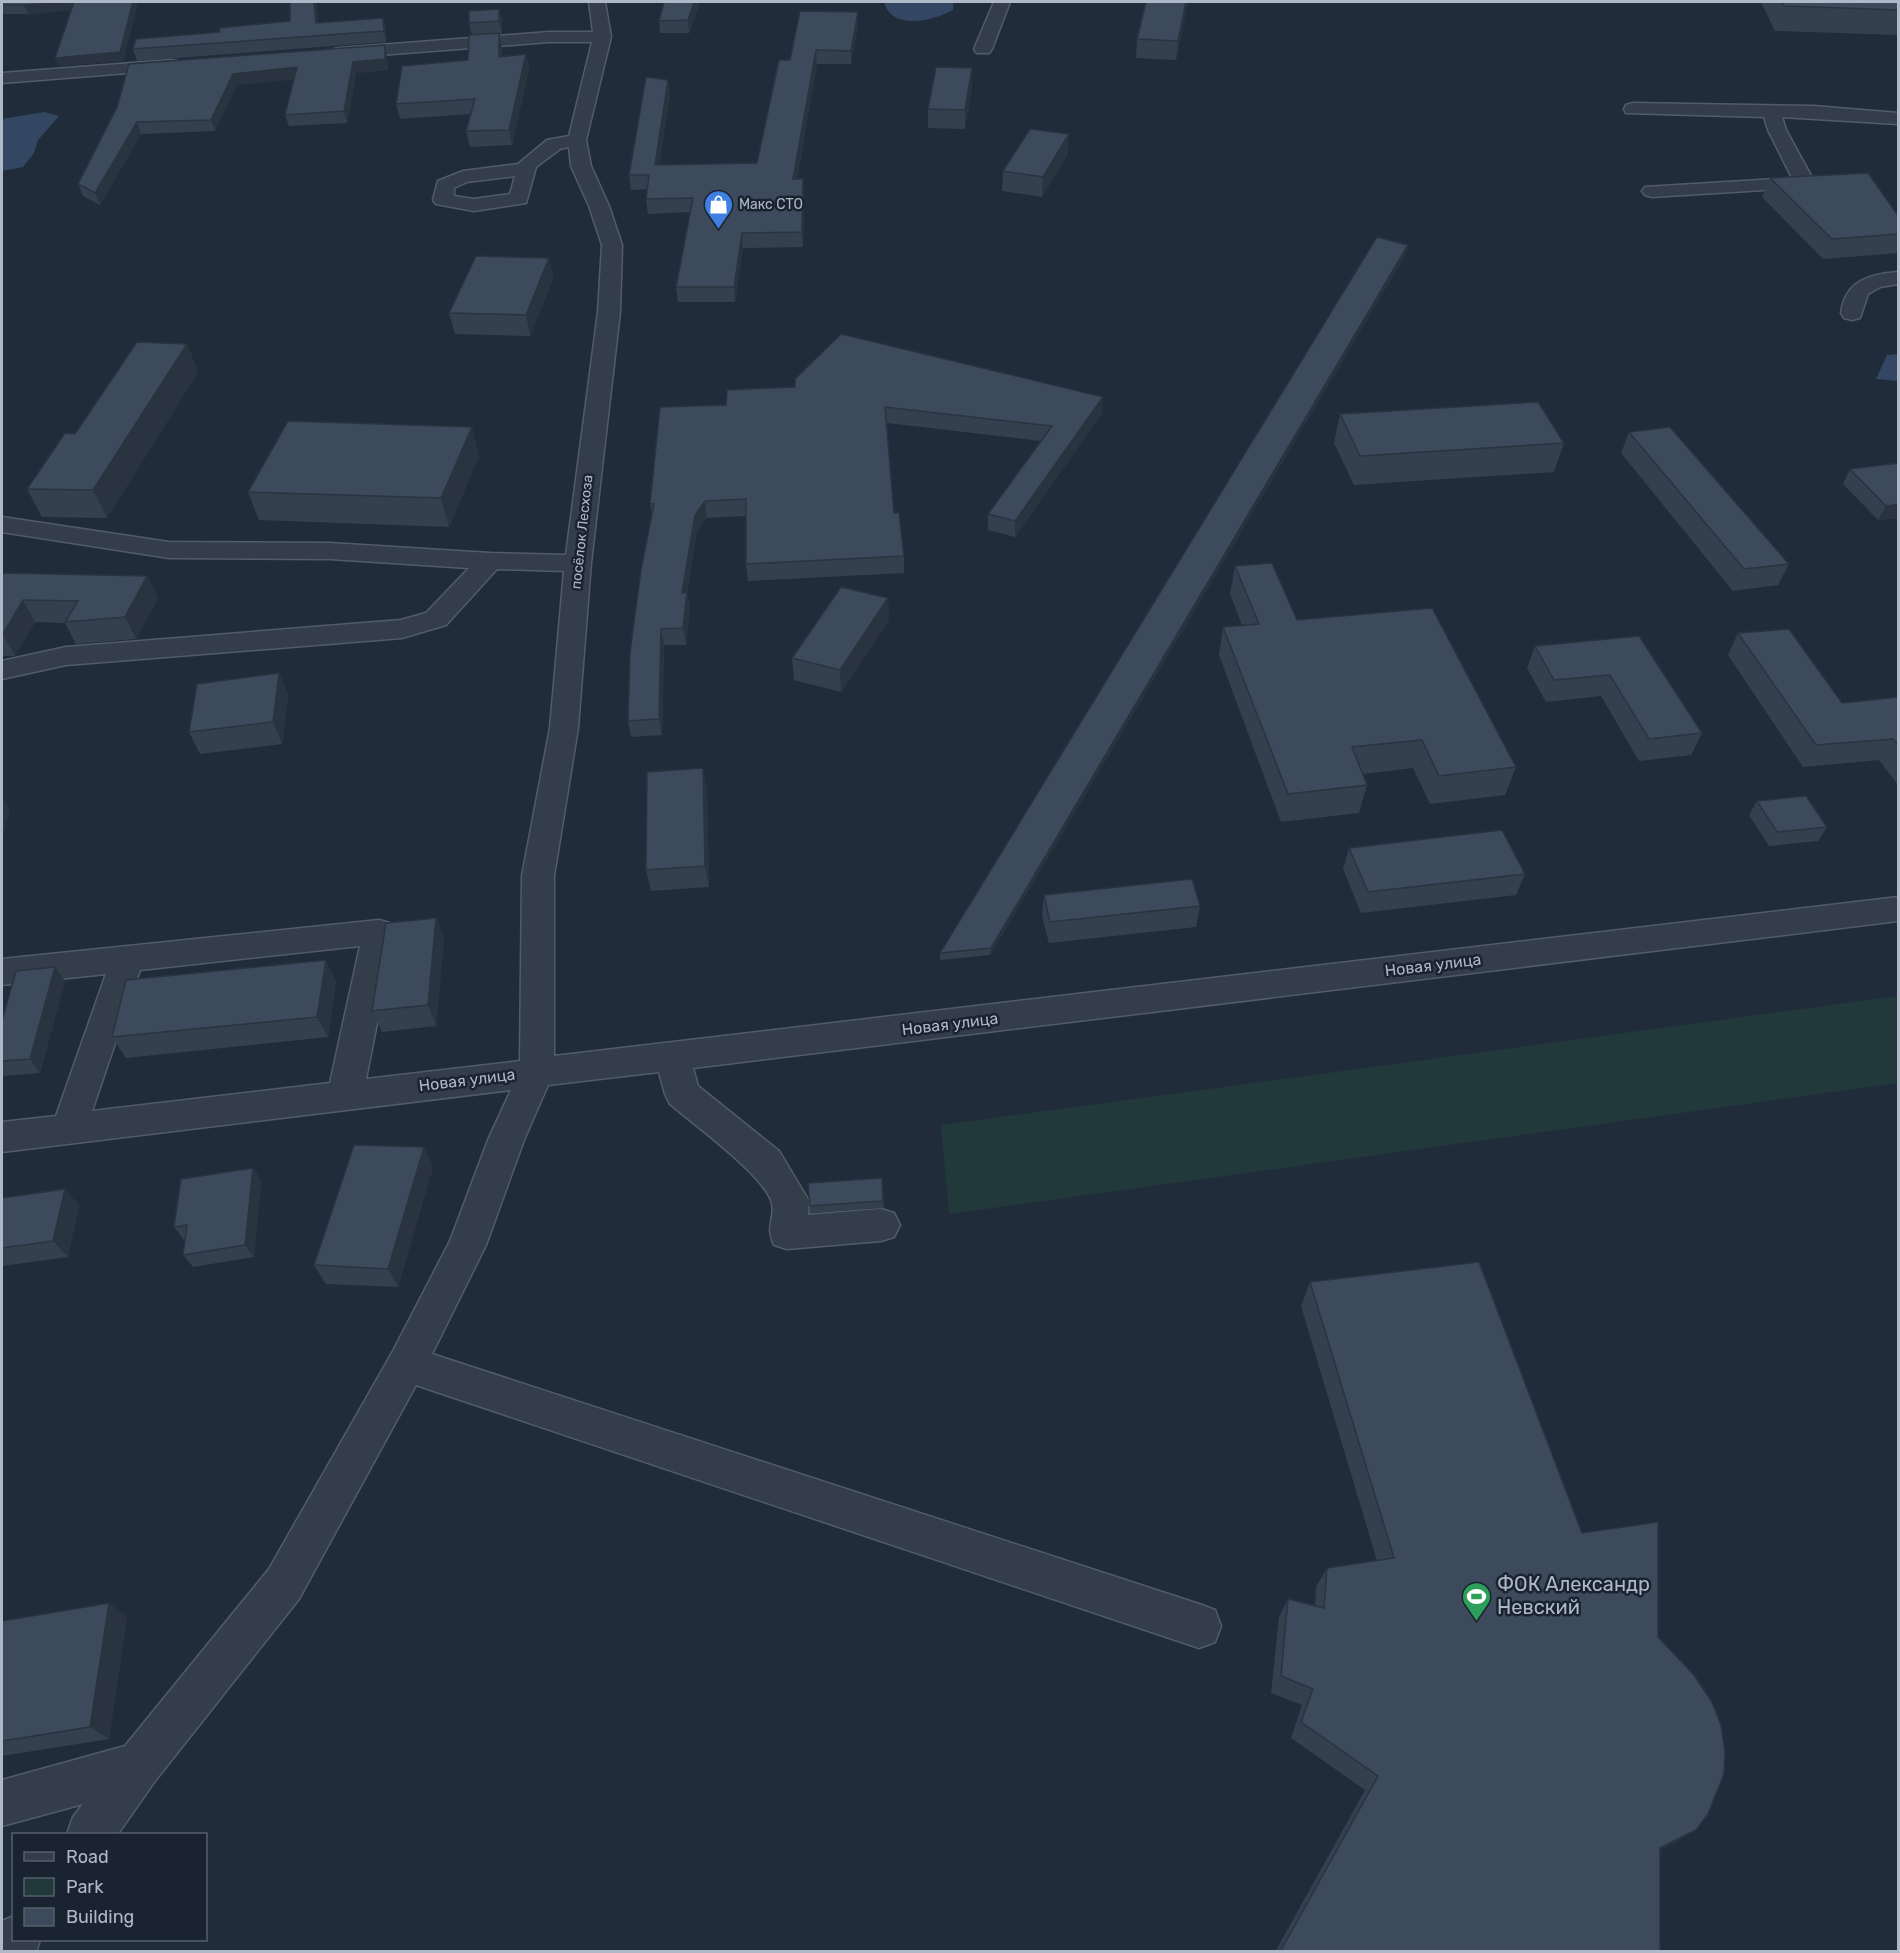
<svg xmlns="http://www.w3.org/2000/svg" width="1900" height="1953" viewBox="0 0 1900 1953" font-family="Rubik,sans-serif">
<style>
.green{fill:#22393c}
.water{fill:#334763}
.lines{fill:none;stroke-linecap:round;stroke-linejoin:round}
.minor-casing{stroke:#525b69;stroke-width:3}
.minor{fill:#343e4b;fill-rule:evenodd}
.wall{fill:#34404e}
.shaded-wall{fill:#2a3440}
.building{fill:#3c4a5b;stroke:#2a3440;stroke-width:1.5}
.labels{text-anchor:middle;dominant-baseline:central;stroke-width:5;stroke-linejoin:round;paint-order:stroke}
.far-poi-label{font-size:14px;fill:#afb8c7;stroke:#1a2330;text-anchor:start}
.far-street-label{font-size:14px;fill:#afb8c7;stroke:#1a2330}
.street-label{font-size:16px;fill:#afb8c7;stroke:#1a2330}
.near-poi-label{font-size:20px;fill:#afb8c7;stroke:#1a2330;text-anchor:start}
</style>
<rect width="100%" height="100%" fill="#212c3b"/>
<path class="green" d="M1898,996V1083L949,1214L941,1125Z"/>
<path class="water" d="M884,2H953V10C933,21 892,31 884,2Z
M44,112L59,116L38,140L34,153L23,167L2,171V119Z
M1898,354V381L1876,379L1887,355Z"/>
<g class="lines">
<defs>
<path id="minor" d="M589,2H605L611,37L586,140L591,166L609,206L622,245L620,312L591,563L578,728L554,876V1056L1898,897V921L693,1068L698,1086L779,1151L809,1201L808,1215L881,1209L894,1213L900,1225L894,1237L881,1241L787,1249L774,1245C765,1225 775,1221 772,1204C768,1178 692,1123 670,1104L665,1094L659,1072L548,1085L524,1140L486,1245L432,1354L1199,1604L1215,1610L1221,1626L1215,1642L1199,1648L416,1385L299,1599L155,1781L118,1834H67L73,1817L83,1804L2,1826V1780L125,1746L269,1569L393,1351L450,1241L488,1140L511,1090L2,1152V1122L56,1116L106,974L2,985V959L379,920L390,923L395,932L366,1079L520,1061L522,876L550,728L564,571L497,569L446,625L402,638L66,665L2,679V661L66,647L401,620L426,613L469,568L330,559L169,558L2,532V517L169,542L330,543L490,553L566,555L598,312L602,245L589,206L571,166L569,147L560,149L536,167L526,203L474,211L436,204L433,200L438,181L463,171L518,164L547,140L569,136L592,42H549L340,58L334,57L331,53L334,49L340,48L549,32H593ZM515,176L510,194L474,199L454,196V188L467,182ZM360,946L330,1083L92,1111L140,970Z
M994,2H1010L992,49L989,53H977L974,49Z
M172,60L178,61L181,65L178,69L2,83V73Z
M1633,103L1814,106L1898,113V124L1782,117L1786,130L1815,183L1812,187L1652,197L1645,195L1642,191L1645,187L1792,178L1768,130L1764,117L1626,113L1624,109L1626,105Z
M1898,272V284L1880,287L1868,294L1860,318L1852,320L1844,318L1841,313C1845,281 1869,274 1898,272Z
M14,1916V1940H40L36,1952H2V1921Z"/>
</defs>
<use href="#minor" class="minor-casing"/>
<use href="#minor" class="minor"/>
</g>
<path class="wall" d="M2,2L138,3L123,61L59,66L71,10L28,14H2Z
M700,2L689,33H660L659,21Z
M1146,2H1188L1176,60L1136,58L1137,39Z
M1761,2H1899V35L1775,31Z
M499,9L502,21V33H499L502,48V57L526,54L529,69L512,145L470,147L466,131L470,114L400,119L396,104L468,60L472,35L469,23Z
M858,12V25L851,64H817L797,179L804,193L803,247L743,248L735,302H678L676,287L690,212L648,214L646,199L647,189L631,190L629,175L668,80L670,94L659,165L757,163L790,60Z
M383,18L386,29V42L137,61L133,49L318,23Z
M385,45L387,56L388,70L356,73L347,123L289,126L285,115L294,79L237,85L215,131L141,134L100,205L83,196L78,184L117,107Z
M972,68V87L965,129L928,128V109Z
M1068,154L1042,197L1002,191L1003,171Z
M1770,178L1899,217V253L1823,259L1762,197Z
M1407,252L990,955L940,960V953Z
M549,258L553,279L530,336L455,334L449,313Z
M187,344L198,372L107,518L42,517L27,489L75,434Z
M727,390L1102,413L1015,537L988,530V514L1041,441L887,423L894,513L904,556V573L748,581L746,564V516L707,518L697,531L687,593L690,609L686,645H664L662,735L631,737L628,721L652,513L650,504L726,405Z
M1340,414L1564,443L1554,472L1354,485L1334,443Z
M1629,432L1789,564L1778,585L1733,591L1621,453Z
M479,456L449,527L259,520L248,492Z
M1850,469L1899,518L1878,520L1843,484Z
M1235,566L1297,620L1516,767L1505,795L1430,804L1413,768L1363,774L1367,785L1359,813L1281,822L1219,655L1223,627L1242,625L1230,594Z
M2,573L147,576L158,598L136,639L76,644L65,623L35,622L15,656H2Z
M888,598L889,620L841,692L794,680L792,658Z
M1738,633L1842,703L1899,697V786L1879,760L1803,767L1728,655Z
M1639,636L1702,733L1691,755L1639,761L1601,696L1546,702L1527,668L1535,646Z
M279,673L288,695L282,744L200,754L189,732Z
M707,790L709,887L651,891L646,870Z
M1757,801L1827,827L1818,841L1769,846L1749,815Z
M1349,848L1525,874L1516,895L1361,913L1343,869Z
M1044,895L1200,906L1196,927L1049,943L1042,916Z
M436,918L444,939L436,1026L382,1032L372,1011Z
M65,981L40,1073L2,1076V1021Z
M336,981L328,1037L126,1058L112,1037Z
M424,1147L433,1167L398,1287L326,1284L314,1265Z
M253,1168L261,1181L254,1257L193,1267L183,1255L185,1240H184L174,1227Z
M882,1178L884,1208L810,1213V1206Z
M2,1198L79,1205L68,1257L2,1266Z
M1310,1282L1582,1533L1658,1637L1696,1830L1660,1850V1952H1275L1365,1790L1291,1738L1302,1705L1271,1693L1279,1617L1288,1599L1315,1606L1316,1587L1327,1568L1377,1561L1301,1306Z
M109,1603L127,1617L109,1739L2,1756V1621Z"/>
<path class="shaded-wall" d="M74,2L77,10L28,14L24,5Z
M133,2H148L138,3L123,61L59,66L55,58Z
M314,2H317L319,34L316,23Z
M694,2H700L689,33L688,20Z
M1186,2H1188L1187,7L1176,60L1178,41Z
M499,9L502,21V33L499,21Z
M858,12V25L851,64V51Z
M383,18L386,29V42L384,31Z
M499,33L502,48V72L499,57Z
M385,45L387,56L388,70L356,73L347,123L344,111L353,62Z
M816,50L817,64L795,193L793,179Z
M526,54L529,69L512,145L509,130Z
M297,67L300,79L237,85L215,131L211,120L233,74Z
M972,68V87L965,129V110Z
M668,80L670,94L657,179L655,165Z
M137,122L141,134L100,205L95,193Z
M1069,134L1068,154L1042,197L1043,177Z
M803,179L804,193L803,247L802,232Z
M742,233L743,248L735,302L734,287Z
M1408,245L1407,252L990,955L991,948Z
M549,258L553,279L530,336L526,315Z
M187,344L198,372L107,518L93,490Z
M1103,397L1102,413L1015,537V521Z
M472,427L479,456L449,527L441,498Z
M705,501L707,518L697,531L687,593L690,609L686,645L683,628L682,593L695,515Z
M1899,504V518L1878,520L1886,506Z
M147,576L158,598L136,639L125,617Z
M888,598L889,620L841,692L840,670Z
M23,600L35,622L15,656L3,634Z
M661,629L664,645L662,735L659,719Z
M279,673L288,695L282,744L273,722Z
M703,768L707,790L709,887L705,866Z
M2,797L10,810L2,838Z
M436,918L444,939L436,1026L428,1005Z
M326,960L336,981L328,1037L317,1017Z
M55,967L65,981L40,1073L30,1059Z
M424,1147L433,1167L398,1287L388,1269Z
M253,1168L261,1181L254,1257L245,1245Z
M65,1189L79,1205L68,1257L53,1241Z
M109,1603L127,1617L109,1739L90,1727Z
M1696,1830L1673,1844L1638,1861L1660,1848Z"/>
<path class="building" d="M2,2H70L24,5H2Z
M74,2H133L120,52L55,58Z
M290,2H314L316,23L383,18L384,31L133,49L136,39L220,32L219,28L290,21Z
M664,2H694L688,20L659,21Z
M1146,2H1186L1178,41L1137,39Z
M1782,2H1899V10L1784,6Z
M499,9V21L469,23V11Z
M800,11L858,12L851,51L816,50L793,179H803L802,232L742,233L734,287H676L693,198L646,199L649,175H629L646,77L668,80L655,165L757,163L779,60H790Z
M499,33V57L526,54L509,130L466,131L475,99L396,104L402,66L468,60L469,35Z
M385,45V59L353,62L344,111L285,115L297,67L233,74L211,120L137,122L95,193L78,184L117,107L129,64Z
M936,67L972,68L965,110L928,109Z
M1030,129L1069,134L1043,177L1003,171Z
M1868,173L1899,217V234L1832,239L1770,178Z
M1377,237L1408,245L991,948L940,953Z
M476,256L549,258L526,315L449,313Z
M841,334L1103,397L1015,521L988,514L1052,426L885,407L894,513H899L904,556L746,564V499L705,501L695,515L682,593L687,592L683,628L661,629L659,719L628,721L630,653L641,570L654,504H650L660,407L726,405L727,390L795,387V379Z
M137,342L187,344L93,490L27,489L65,433L75,434Z
M1538,402L1564,443L1360,456L1340,414Z
M288,421L472,427L441,498L248,492Z
M1670,427L1789,564L1744,569L1629,432Z
M1899,463V504L1886,506L1850,469Z
M1272,563L1297,620L1432,608L1516,767L1439,776L1422,740L1352,747L1367,785L1288,794L1223,627L1259,624L1235,566Z
M2,573L147,576L125,617L65,622L78,601L23,600L3,634H2Z
M841,587L888,598L840,670L792,658Z
M1789,629L1842,703L1899,697V746L1893,739L1816,745L1738,633Z
M1639,636L1702,733L1649,739L1610,675L1554,680L1535,646Z
M279,673L273,722L189,732L197,684Z
M703,768L705,866L646,870L647,772Z
M1806,796L1827,827L1777,832L1757,801Z
M1502,830L1525,874L1368,892L1349,848Z
M1192,879L1200,906L1050,922L1044,895Z
M436,918L428,1005L372,1011L386,923Z
M326,960L317,1017L112,1037L126,980Z
M55,967L30,1059L2,1061V1021L16,971Z
M354,1145L424,1147L388,1269L314,1265Z
M253,1168L245,1245L183,1255L187,1225L174,1227L181,1179Z
M882,1178L883,1201L810,1206L808,1183Z
M65,1189L53,1241L2,1248V1198Z
M1479,1262L1582,1533L1658,1522V1637L1694,1675L1712,1702L1721,1725L1725,1752L1724,1774L1708,1814L1696,1830L1660,1848V1952H1280L1378,1776L1301,1722L1313,1689L1281,1676L1288,1599L1324,1608L1327,1568L1394,1558L1310,1282Z
M109,1603L90,1727L2,1741V1621Z"/>
<defs>
<symbol id="shop-pin" viewBox="-11 -11 22 30"><path d="M0 17L-7.5 6A9.5 9.5 0 1 1 7.5 6Z" fill="#3f7fe0" stroke="#1a2330"/><path d="M-5-2.5h2.3a2.7 3.5 0 0 1 5.4 0H5L5.5 6h-11ZM-1.5-2.5h3a1.5 2.3 0 0 0-3 0Z" fill="#fff"/></symbol>
<symbol id="stadium-pin" viewBox="-11 -11 22 30"><path d="M0 17L-7.5 6A9.5 9.5 0 1 1 7.5 6Z" fill="#2e9e5b" stroke="#1a2330"/><path d="M0-5a6.5 5 0 1 0 0 10a6.5 5 0 1 0 0-10ZM-3.5-1.8h7v3.6h-7Z" fill="#fff"/></symbol>
</defs>
<g fill-rule="evenodd">
<use href="#shop-pin" x="702" y="188" width="33" height="45"/>
<use href="#stadium-pin" x="1460" y="1580" width="33" height="45"/>
</g>
<g class="labels">
<g class="far-poi-label">
<text x="739" y="204">Макс СТО</text>
</g>
<g class="far-street-label">
<text transform="translate(582 532) rotate(-84)">посёлок Лесхоза</text>
</g>
<g class="street-label">
<text transform="translate(1433 965) rotate(-7)">Новая улица</text>
<text transform="translate(950 1024) rotate(-7)">Новая улица</text>
<text transform="translate(467 1080) rotate(-7)">Новая улица</text>
</g>
<g class="near-poi-label">
<text x="1497" y="1584">ФОК Александр<tspan x="1497" dy="23">Невский</tspan></text>
</g>
</g>
<rect width="1900" height="1953" fill="none" stroke="#afb8c7" stroke-width="6"/>
<rect x="12" y="1833" width="195" height="108" fill="#1a2330" stroke="#565f6c" stroke-width="1.5"/>
<rect x="24" y="1852" width="30" height="9" fill="#343e4b" stroke="#565f6c" stroke-width="1.5"/>
<text x="66" y="1863" font-size="18" fill="#afb8c7">Road</text>
<rect x="24" y="1878" width="30" height="18" fill="#22393c" stroke="#565f6c" stroke-width="1.5"/>
<text x="66" y="1893" font-size="18" fill="#afb8c7">Park</text>
<rect x="24" y="1908" width="30" height="18" fill="#3c4a5b" stroke="#565f6c" stroke-width="1.5"/>
<text x="66" y="1923" font-size="18" fill="#afb8c7">Building</text>
</svg>
